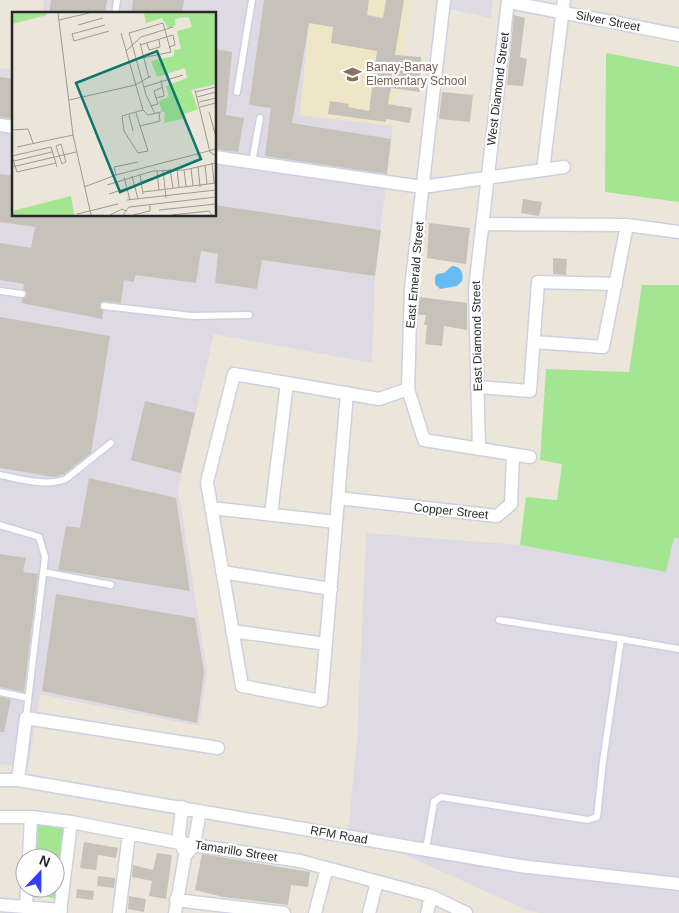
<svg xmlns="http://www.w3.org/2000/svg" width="679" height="913" viewBox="0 0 679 913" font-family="Helvetica,sans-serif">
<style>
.industrial{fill:#dedae3}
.education{fill:#eee6c7}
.green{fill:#a4e592}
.water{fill:#67bbf2}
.building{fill:#c6c2b9}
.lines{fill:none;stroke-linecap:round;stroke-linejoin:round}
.lane-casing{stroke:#cecfe2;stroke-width:9}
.street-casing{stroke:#cecfe2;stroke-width:15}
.lane{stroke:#fff;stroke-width:6}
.street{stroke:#fff;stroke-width:12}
.labels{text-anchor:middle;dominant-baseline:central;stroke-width:4.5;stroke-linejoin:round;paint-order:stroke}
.street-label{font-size:12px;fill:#282828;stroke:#fff}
.education-label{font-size:12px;fill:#785e54;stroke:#fff;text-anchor:start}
.inset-road{fill:none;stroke:#9d9a92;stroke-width:1}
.view{fill:#0f766e;fill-opacity:0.15;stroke:#0f766e;stroke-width:2.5}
.inset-edge{fill:none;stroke:#282828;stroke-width:2.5}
</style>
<rect width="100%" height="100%" fill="#ebe6d9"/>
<path class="industrial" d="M44,0H306L300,31L308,32L300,114L393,126L375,276L372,363L214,334L178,489L207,672L199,726L40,694L28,768L0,764V68L14,70V215H215V14H42Z
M451,0H493L491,18L450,9Z
M366,533L520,545L666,572L674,538H679V913H541L529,911L399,852L347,842L357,740Z"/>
<path class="education" d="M306,0H410L393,126L300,115L308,33L300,31Z"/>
<path class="green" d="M606,53L679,67V202L605,192Z
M642,285H679V538H674L666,572L520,545L526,497L557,500L562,464L540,460L546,369L629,372Z
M37,823L65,826L58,899L31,894L32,888H55V858H34Z"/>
<path class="water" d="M452,266C461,266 464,273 462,281L457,286L440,289L435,284V277L437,274L444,273Z"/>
<path class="building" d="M51,0H107L105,14H49Z
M133,0H184L182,14H131Z
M264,0H369L367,15L383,18L386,0H404L395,55L421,57L420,92L391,88L388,104L412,108L410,123L386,119V122L328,114L330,101L349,104L348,107L369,111L377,51L331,43L333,27L309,23L292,123L391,139L387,174L265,156L271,108L249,105Z
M514,15L525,18L520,57L527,59L523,86L507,85Z
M215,49L232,52L226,115L244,118L238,152L215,149Z
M0,77L14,79V119L0,117Z
M442,92L473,95L470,122L439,119Z
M0,174L14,176V215H215V205L381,230L375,276L262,260L257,289L215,283L218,254L201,251L196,283L135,275L134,282L124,280L121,303L104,301L100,303V308L103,311L102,319L21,303L22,299L27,295L26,292L23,289L24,284L0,280V243L31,248L35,227L0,222Z
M523,199L542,202L539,216L521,213Z
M429,223L470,228L466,264L427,258Z
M553,258L567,259L566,275L553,274Z
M419,297L467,303V330L444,326L442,346L425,344L427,325H424L426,315H418Z
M0,317L110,336L91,453L64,474L54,477L0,468Z
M145,401L195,413L181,473L131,460Z
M89,478L176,498L190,591L58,570L66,526L80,528Z
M0,554L26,558L23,572L38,574L24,692L0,687Z
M56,594L195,618L204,672L197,723L42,691Z
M0,697L11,699L4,732H0Z
M84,842L118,848L116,858L98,855L96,870L80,868Z
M157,853L172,855L166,899L149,896L152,881L132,877L133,865L153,870Z
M202,854L310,872L308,887L291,885L288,905L223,897L195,890Z
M98,876L115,878L114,888L97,886Z
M77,889L94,891L93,900L76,898Z
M129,896L146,899L144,912L128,909Z"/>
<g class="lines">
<defs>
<path id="lane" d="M115,14L117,0
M237,92L252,0
M252,162L260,118
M0,291L22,294
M104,306L192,316L249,315
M0,475C20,479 45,487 66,479L111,443
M0,525L39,537L45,557L26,718
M43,572L111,585
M499,620L621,639
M0,692L28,698
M426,849L434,802L441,797L588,820L597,817L603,761L621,639L679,649"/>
<path id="street" d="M444,0L411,288L408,389L424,440L530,457
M508,2L679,35
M0,125L14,127
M215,157L422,187L564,167
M543,170L564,0
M482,224L627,225L679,232
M534,342L603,347L627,225
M477,387L530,391L538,282L616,284
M347,393L321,701L242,686L207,482L234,374L379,399L408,389
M479,449L475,289L508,0
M338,498L497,516L511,504L513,455
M211,508L336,522
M271,514L287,383
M222,572L331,589
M232,631L326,644
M0,780H18L520,866L679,884
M18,780L26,718L218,748
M182,807L179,835L183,849
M0,817H31L71,822L180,843L300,861L431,896L466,913
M29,858L31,817
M176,900L284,913
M0,905L61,910
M26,907L27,888
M60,913L71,822
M119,913L129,834
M175,913L185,856L194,845L200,811
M315,913L327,868
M369,913L377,882
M427,913L431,896"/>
</defs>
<use href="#lane" class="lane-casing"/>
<use href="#street" class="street-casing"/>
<use href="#lane" class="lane"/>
<use href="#street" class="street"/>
</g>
<defs>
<symbol id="school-bare" viewBox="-9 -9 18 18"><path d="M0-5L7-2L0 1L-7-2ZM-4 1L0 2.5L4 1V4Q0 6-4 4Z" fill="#8d6e63" stroke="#fff" stroke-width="2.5" paint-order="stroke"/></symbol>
</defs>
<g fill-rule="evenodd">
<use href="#school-bare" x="340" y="62" width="25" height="25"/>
</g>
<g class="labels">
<g class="street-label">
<text transform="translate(608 21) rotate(11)">Silver Street</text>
<text transform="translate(498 89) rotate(-83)">West Diamond Street</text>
<text transform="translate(415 275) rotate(-85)">East Emerald Street</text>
<text transform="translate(477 336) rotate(-91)">East Diamond Street</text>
<text transform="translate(451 511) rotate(6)">Copper Street</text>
<text transform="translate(339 835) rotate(10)">RFM Road</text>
<text transform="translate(236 851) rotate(9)">Tamarillo Street</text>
</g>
<g class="education-label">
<text x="366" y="67">Banay-Banay<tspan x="366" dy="14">Elementary School</tspan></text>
</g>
</g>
<g transform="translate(12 12)">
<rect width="204" height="204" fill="#ebe6d9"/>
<path d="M0,1H34L35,3L0,12ZM132,1H204V72L179,78L186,97L170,103L171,107L152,111L153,100H150L147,89L157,85L154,74L175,66L173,56L145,65L139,49L162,44V38L169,37L165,19L180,15L177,5L166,6L163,8L164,13L156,16L150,6L134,11ZM59,184L62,203H0V199Z" fill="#a4e592"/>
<path class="inset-road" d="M46,1L61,123L79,203M47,8L77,1M66,13L91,6M93,13L60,22L62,29L97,19M109,21L131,98L136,103L149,100M128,31L137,66M135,31L137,38L148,35L147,28M128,33L161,23L163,33L157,35M114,39L129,25L161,15M125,47L159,40L151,11L117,21L134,83L143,102M132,75L171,63M183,78L198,140L204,144M183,80L204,75M185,85L204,80M144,86L152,84L149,68M57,88L123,73L139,64M187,90L204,86M139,94L146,92L142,79L151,75M188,95L204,91M197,100L204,125M124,101L136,139L126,141L112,119L110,104L131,98M117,103L121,119M128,114L148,109L147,101M0,118L16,117L21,131M49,132L54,150L50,152L44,134ZM5,135L61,123M2,149L40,140M44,151L5,160L0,144L39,135L45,155M200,151L202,171M193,153L195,172M186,154L188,175M0,155L64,140M179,156L181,174M158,157L161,176M165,157L167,175M151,158L154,186M172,158L174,174M145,159L147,178M128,162L131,182M104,163L102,155L126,150M120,164L126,187M112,165L118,188M128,170L145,165M95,173L141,159L172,158L204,151M72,175L104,163L204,137M131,180L204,171M97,182L115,176M115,188L204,178M147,198L204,192M65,202L106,192M98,203L110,197L114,199M111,203L117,195L204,185M121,203L138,199V192M160,203L197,199L200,203"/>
<path class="view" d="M145,39L189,147L108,180L64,71Z"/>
<rect width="204" height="204" class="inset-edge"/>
</g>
<g transform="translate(40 873) rotate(22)"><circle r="24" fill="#ffffff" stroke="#a9a9a9"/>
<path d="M0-4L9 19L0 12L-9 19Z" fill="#323eff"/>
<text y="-8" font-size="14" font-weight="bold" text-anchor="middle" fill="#282828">N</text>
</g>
</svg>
